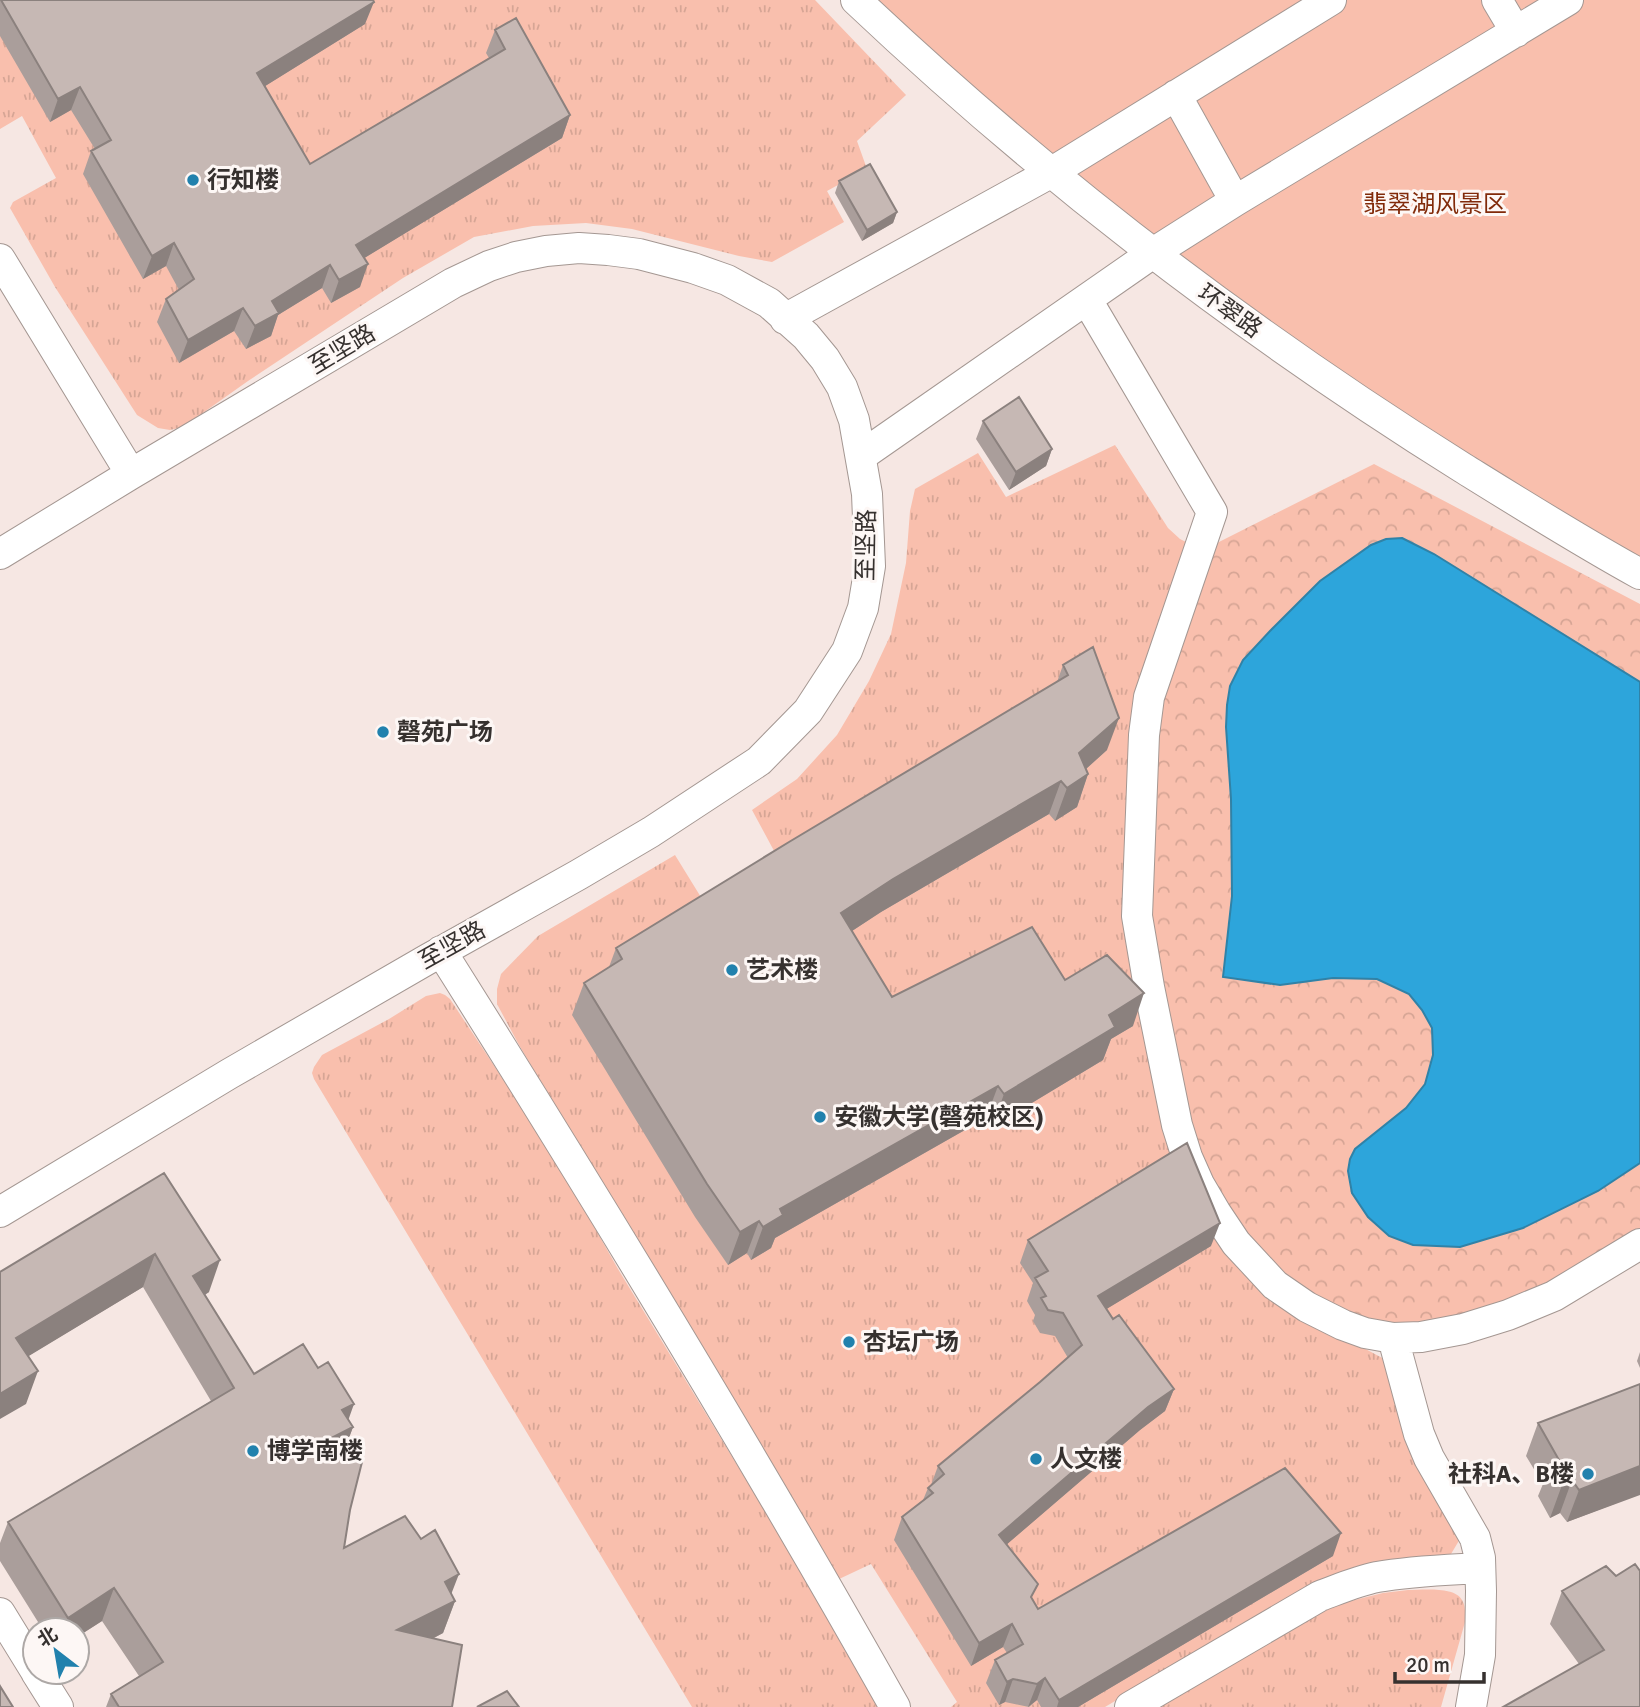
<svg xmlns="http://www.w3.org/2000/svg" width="1640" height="1707" viewBox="0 0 1640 1707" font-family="Signika,'Noto Sans SC',sans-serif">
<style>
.grass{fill:url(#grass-tufts)}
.forest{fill:url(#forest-crowns)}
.green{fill:#f9bfad}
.water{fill:#2da5db;stroke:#3082a7;stroke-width:2}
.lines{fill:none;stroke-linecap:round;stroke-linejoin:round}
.minor-casing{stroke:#a49792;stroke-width:32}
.minor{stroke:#fff;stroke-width:30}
.wall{fill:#aa9e9b}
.shaded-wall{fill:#8b817e}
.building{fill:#c6b8b4;stroke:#8b817e;stroke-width:2}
.poi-dot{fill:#2181ad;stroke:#fdf7f5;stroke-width:2.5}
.labels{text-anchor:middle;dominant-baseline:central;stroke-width:6;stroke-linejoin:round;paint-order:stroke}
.poi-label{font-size:24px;font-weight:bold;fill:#36312f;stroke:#fdf7f5;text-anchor:start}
.park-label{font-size:24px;fill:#812a09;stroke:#fdf7f5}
.street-label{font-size:24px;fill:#36312f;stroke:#fdf7f5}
</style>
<defs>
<pattern id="grass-tufts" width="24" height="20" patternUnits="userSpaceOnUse" patternTransform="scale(1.75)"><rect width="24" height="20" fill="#f9bfad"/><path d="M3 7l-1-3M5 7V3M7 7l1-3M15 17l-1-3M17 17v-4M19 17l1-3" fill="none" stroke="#d6a595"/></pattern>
<pattern id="forest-crowns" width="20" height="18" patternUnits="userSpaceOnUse" patternTransform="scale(1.75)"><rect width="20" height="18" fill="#f9bfad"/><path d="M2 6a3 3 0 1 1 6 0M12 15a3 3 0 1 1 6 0" fill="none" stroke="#d6a595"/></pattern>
</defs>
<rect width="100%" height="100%" fill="#f6e7e3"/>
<path class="grass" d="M0,0H815L906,95L857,141L867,169L827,191L844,222L772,262L739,256L632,229L586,223L533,226L474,237L403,278L248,381L183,427L170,430L158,428L137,415L55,287L10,208L13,202L56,178L22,116L0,129Z
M1115,445L1168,528L1180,539L1194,546L1293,1310L1386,1360L1460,1539L1451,1554L1310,1585L1105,1707H951L957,1702L871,1564L837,1580L812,1541L519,1045L497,1004V989L501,974L538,936L675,855L707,907L780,862L752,810L797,779L837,735L869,681L891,634L906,563L910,511L915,489L978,453L1006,497Z
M440,993L445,995L450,999L557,1161L618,1269L801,1570L844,1649L879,1707H692L314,1079L312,1073L314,1067L322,1055L389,1019L426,996Z
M1408,1590C1422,1590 1455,1586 1462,1600C1466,1606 1465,1614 1465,1622L1441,1707H1157L1330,1606L1383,1593Z"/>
<path class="forest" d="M1374,464L1640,604V682L1434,554L1320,581L1270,631L1243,660L1226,727L1231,799L1232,896L1224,977L1377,979L1409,994L1422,1010L1432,1028L1433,1055L1425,1084L1406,1108L1355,1149L1389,1236L1413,1245L1460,1247L1523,1228L1598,1191L1640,1163V1244L1421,1337L1307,1307L1216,1213L1149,987L1144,735L1215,544Z"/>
<path class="green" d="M856,0H1640V574L1314,371Z"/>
<path class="water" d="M1402,538L1434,554L1640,682V1163L1598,1191L1523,1228L1460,1247L1413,1245L1389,1236L1368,1217L1352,1193L1348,1171L1350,1159L1355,1149L1406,1108L1425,1084L1433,1055L1432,1028L1422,1010L1409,994L1377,979L1333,978L1280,985L1223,977L1232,896L1231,799L1226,727L1227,705L1230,686L1243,660L1270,631L1320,581L1371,545L1386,539Z"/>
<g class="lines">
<defs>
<path id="minor" d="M856,0C1042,176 1246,332 1463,468C1521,504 1580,541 1640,574
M1497,0L1516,32
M1176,95L1235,201
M0,259L131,474
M1087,300L1212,512L1149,697L1144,735L1137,916L1149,987L1177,1125L1187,1157L1199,1184L1216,1213L1236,1243L1275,1285L1307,1307L1343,1325L1365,1333L1393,1338L1421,1337L1463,1329L1508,1315L1554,1296L1640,1244
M785,319L1052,172L1331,0
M861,456L1153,253L1235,201L1568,0
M0,554L131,474L453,283L489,266L516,257L546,251L579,248L608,250L639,254L693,268L727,280L769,303L806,336L825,359L842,387L854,420L867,494L870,566L863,608L847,651L808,711L759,761L651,832L578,875L428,959L229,1074L0,1212
M441,951C598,1200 751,1451 895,1707
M1393,1338L1419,1434L1429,1458L1475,1538L1480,1558L1481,1591L1480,1655L1471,1707
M0,1613L35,1670
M36,1672L58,1707
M1130,1707L1320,1596C1339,1589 1357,1581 1377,1577C1411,1571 1446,1570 1480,1568"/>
</defs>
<use href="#minor" class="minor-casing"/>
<use href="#minor" class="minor"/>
</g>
<path class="wall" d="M0,0L365,24L265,86L310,164L489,58L486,53L495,30L570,115L562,138L364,258L360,287L331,303L322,288L278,315L271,336L246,349L234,331L179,363L157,322L166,299L179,290L166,266L143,279L83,174L91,151L95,149L71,110L50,122L0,36Z
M839,181L897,212L893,223L862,241L835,193Z
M983,421L1052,449L1046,466L1009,490L976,439Z
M1063,665L1107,750L1086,769L1088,774L1077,807L1055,821L1049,814L881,912L852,931L892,997L1065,980L1133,1026L1111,1039L1103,1060L992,1127L986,1118L775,1238L771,1248L751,1260L747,1253L728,1265L695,1217L572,1015L584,983L609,967L616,948L1057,682Z
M164,1173L209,1292L205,1295L254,1374L348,1420L353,1427L341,1458L350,1510L344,1548L451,1594L455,1601L443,1633L434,1638L452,1707H106L111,1694L139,1676L102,1621L77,1637V1630H43L0,1561V1543L8,1522L211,1401L143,1287L28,1356L26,1404L0,1272Z
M1028,1240L1211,1246L1106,1309L1113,1319L1174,1389L1165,1411L1140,1430L1007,1544L1032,1599L1038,1609L1333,1556L1078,1707H1041L1037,1700L1029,1707L1005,1702L999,1705L986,1683L995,1660L1007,1653L1003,1647L971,1666L894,1540L902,1517L923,1500L928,1488L931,1485L938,1466L1040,1382L1068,1358L1055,1336L1040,1333L1033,1321L1035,1315L1027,1301L1033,1283L1020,1263Z
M1640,1352V1368L1637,1361Z
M1538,1423L1614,1504L1567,1522L1560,1513L1550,1518L1538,1496L1543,1484L1526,1456Z
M1606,1566L1640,1707L1579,1664L1550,1624L1562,1591Z"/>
<path class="shaded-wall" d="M374,2L365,24L249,96L257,73Z
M80,87L71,110L50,122L58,99Z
M570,115L562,138L348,268L356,245Z
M897,212L893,223L862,241L867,230Z
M174,243L166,266L143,279L152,256Z
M368,264L360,287L331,303L339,280Z
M330,265L322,288L278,315L271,336L246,349L255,326L272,301Z
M243,308L234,331L179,363L188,340Z
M1052,449L1046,466L1009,490L1016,472Z
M1119,718L1107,750L1067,786L1079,753Z
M1088,774L1077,807L1055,821L1067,788Z
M1061,781L1049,814L881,912L829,946L841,913L893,879Z
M1144,993L1133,1026L1111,1039L1103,1060L992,1127L1004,1094L1109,1015Z
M998,1086L986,1118L775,1238L771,1248L751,1260L763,1227L780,1209Z
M759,1221L747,1253L728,1265L740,1232Z
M1220,1223L1211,1246L1090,1319L1098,1296Z
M155,1254L143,1287L4,1371L16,1338Z
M220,1260L209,1292L186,1306L193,1276Z
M38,1371L26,1404L0,1419V1394Z
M1174,1389L1165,1411L1140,1430L991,1558L999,1535L1148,1407Z
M354,1404L344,1432L353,1427L341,1460L308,1450L342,1410Z
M1640,1466V1495L1567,1522L1579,1490Z
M1572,1480L1560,1513L1550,1518L1562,1485Z
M1341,1533L1333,1556L1078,1707H1057L1059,1700Z
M459,1574L447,1605L455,1601L443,1633L385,1663L397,1630L445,1582Z
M114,1588L102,1621L77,1637V1630H64L68,1618Z
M1012,1624L1003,1647L971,1666L979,1643Z
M1045,1678L1037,1700L1028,1707L1037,1684Z
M1013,1679L1005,1702L999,1705L1007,1682Z"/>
<path class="building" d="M1,0H373L374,2L257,73L310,164L505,49L495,30L516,18L570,115L356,245L368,264L339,280L330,265L272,301L279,313L255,326L243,308L188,340L166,299L194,279L174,243L152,256L91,151L111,140L80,87L58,99Z
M870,164L897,212L867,230L839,181Z
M1019,397L1052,449L1016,472L983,421Z
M1093,647L1119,718L1079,753L1088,774L1067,788L1061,781L893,879L841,913L892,997L1032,927L1065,980L1107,955L1144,993L1109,1015L1115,1027L1004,1094L998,1086L780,1209L783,1215L763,1227L759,1221L740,1232L707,1184L584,983L622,959L616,948L789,842L1068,675L1063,665Z
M1187,1143L1220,1223L1098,1296L1113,1319L1119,1315L1174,1389L1148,1407L999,1535L1038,1584L1031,1597L1038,1609L1285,1468L1341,1533L1059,1700L1045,1678L1037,1684L1013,1679L1007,1682L995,1660L1023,1644L1012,1624L979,1643L902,1517L933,1493L928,1488L944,1474L938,1466L1040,1382L1082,1345L1063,1313L1048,1310L1041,1298L1046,1296L1035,1278L1048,1271L1028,1240Z
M164,1173L220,1260L193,1276L254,1374L303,1344L318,1368L328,1362L354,1404L342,1410L353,1427L308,1450L362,1462L350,1510L344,1548L405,1516L421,1539L435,1530L459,1574L445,1582L455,1601L397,1630L462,1645L452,1707H119L111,1694L163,1662L114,1588L68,1618L8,1522L234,1388L155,1254L16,1338L38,1371L0,1394V1272Z
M1640,1384V1466L1579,1490L1572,1480L1562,1485L1550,1464L1559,1460L1538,1423Z
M1635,1564L1640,1571V1707H1503L1604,1650L1562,1591L1606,1566L1616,1576Z
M0,1686L13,1707H0Z
M507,1691L519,1707H477Z"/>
<g class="poi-dot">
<circle cx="193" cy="180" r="7"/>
<circle cx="383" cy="732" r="7"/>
<circle cx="732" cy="970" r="7"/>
<circle cx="820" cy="1117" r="7"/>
<circle cx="849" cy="1342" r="7"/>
<circle cx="253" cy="1451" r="7"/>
<circle cx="1036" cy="1459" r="7"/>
<circle cx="1588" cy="1474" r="7"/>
</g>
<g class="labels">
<g class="poi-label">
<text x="207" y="180">行知楼</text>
<text x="397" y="732">磬苑广场</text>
<text x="746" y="970">艺术楼</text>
<text x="834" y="1117">安徽大学(磬苑校区)</text>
<text x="863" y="1342">杏坛广场</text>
<text x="267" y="1451">博学南楼</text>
<text x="1050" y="1459">人文楼</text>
<text x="1574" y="1474" text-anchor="end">社科A、B楼</text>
</g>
<g class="park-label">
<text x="1435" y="204">翡翠湖风景区</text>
</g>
<g class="street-label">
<text transform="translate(1230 311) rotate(36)">环翠路</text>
<text transform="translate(342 349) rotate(-31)">至坚路</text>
<text transform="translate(866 545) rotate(-89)">至坚路</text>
<text transform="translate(452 945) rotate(-29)">至坚路</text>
</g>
</g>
<g transform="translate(56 1651) rotate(329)"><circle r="33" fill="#fdf7f5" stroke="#ada8a6" stroke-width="2"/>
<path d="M0-5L12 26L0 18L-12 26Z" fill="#2181ad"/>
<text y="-10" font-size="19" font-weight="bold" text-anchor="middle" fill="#36312f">北</text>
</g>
<path d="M1395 1672v10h89v-10" fill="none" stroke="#36312f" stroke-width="3.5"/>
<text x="1406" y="1672" font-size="21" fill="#36312f" stroke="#fdf7f5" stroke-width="5" paint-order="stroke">20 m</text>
</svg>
